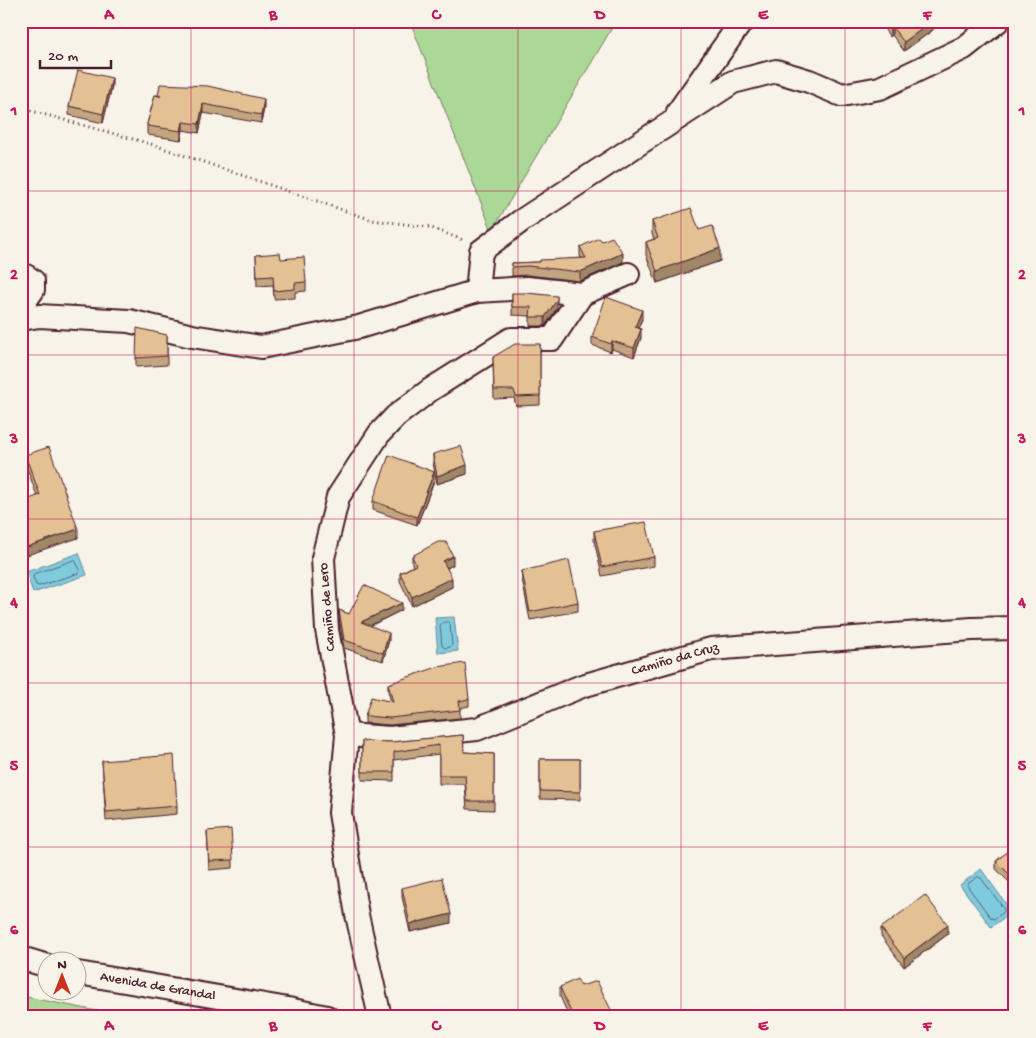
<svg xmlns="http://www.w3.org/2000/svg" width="1036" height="1038" viewBox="0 0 1036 1038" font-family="'Gochi Hand',sans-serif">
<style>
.green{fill:#abd897;stroke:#7a7c61}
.water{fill:#7fcbde;stroke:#6a8696}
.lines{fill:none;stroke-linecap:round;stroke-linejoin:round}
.shore{stroke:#5f6473;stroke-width:1}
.minor-casing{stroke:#4a1f2b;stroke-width:26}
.path{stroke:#4a1f2b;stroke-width:3;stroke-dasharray:1 4;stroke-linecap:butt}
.minor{stroke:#f7f3e8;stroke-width:22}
.wall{fill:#c3a680;stroke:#4a1f2b}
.shaded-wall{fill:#9f8768;stroke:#4a1f2b}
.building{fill:#e3c195;stroke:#4a1f2b}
.grid{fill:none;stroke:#c2185b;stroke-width:1;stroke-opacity:0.55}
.labels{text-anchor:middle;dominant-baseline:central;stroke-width:5;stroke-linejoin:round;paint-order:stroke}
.street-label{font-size:14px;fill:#4a1f2b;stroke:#f7f3e8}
.neatline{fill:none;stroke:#c2185b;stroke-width:2}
.grid-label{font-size:16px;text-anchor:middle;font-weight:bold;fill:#c2185b}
</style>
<rect width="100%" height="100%" fill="#f7f3e8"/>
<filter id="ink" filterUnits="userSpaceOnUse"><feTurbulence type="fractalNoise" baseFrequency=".02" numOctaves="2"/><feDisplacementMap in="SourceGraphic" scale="10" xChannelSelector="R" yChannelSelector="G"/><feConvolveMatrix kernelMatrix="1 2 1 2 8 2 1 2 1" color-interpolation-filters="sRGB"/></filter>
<g filter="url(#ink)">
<path class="green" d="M410,21H616L492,231Z
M21,996L128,1017H21Z"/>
<path class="water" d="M79,553L87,575L33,593L26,572Z
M454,617L458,651L438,653L435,618Z
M981,869L1012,912L991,927L960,885Z"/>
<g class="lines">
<path class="shore" d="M75,560L80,570L79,573L39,586L36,585L33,577L34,574Z
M448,622L450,624L452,645L450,647L445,648L442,646L440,625L442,623Z
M978,877L981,878L1004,909V912L994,919L991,918L968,887V884Z"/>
<defs>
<g id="minor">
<path d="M678,112L742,21"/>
<path d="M628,274L582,294L527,288L477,291L481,251L521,221L733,82L776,71L809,81L842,95L880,88L964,48L998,21"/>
<path d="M21,277L26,276L33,281V290L21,307"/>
<path d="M21,319L39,316L129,321L192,336L261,347L359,327L477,291"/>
<path id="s1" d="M347,735L390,738L477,729L582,686L711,649L972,629L1015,628"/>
<path d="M21,958L48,966"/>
<path id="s2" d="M78,973L288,1009L327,1017"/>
<path d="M380,1017L357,915L340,813L347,735L327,630L323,558L338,497L379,434L396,416L430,390L511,339H552L582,294"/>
</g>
</defs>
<use href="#minor" class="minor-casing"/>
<path class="path" d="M21,108L151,144L372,220L429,227L463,240"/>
<use href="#minor" class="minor"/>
</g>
<path class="wall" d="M875,21H933V30L904,51L892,35L890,37L882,26L879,28Z
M112,86L103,123L69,115V106Z
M155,95L264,108L261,123L203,113L199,133L183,130L181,140L148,135L147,133V124Z
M652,221L699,230L720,261L657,283L646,255V242L654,239L652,234Z
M580,247L623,262L580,281L528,275L512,276V263L540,262L582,258L580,256Z
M256,255L281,259L306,282V291L295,292V298L274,299L273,285L257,286Z
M512,293L557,308L545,326H530V316L512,315Z
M642,319L638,328L641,338L634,357L612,349L611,352L592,345V337Z
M167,335V365L136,367V358Z
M1015,337V359L1010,348V339Z
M540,344V405L516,406L514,398L494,399L493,357Z
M433,454L467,474L437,484L433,463Z
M25,455L78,538L37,496L25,463Z
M434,481L417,525L373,510V501Z
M594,531L654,557V566L602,576L594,540Z
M412,556L453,565L447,568L452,587L412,606L400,581V573L413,566L412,564Z
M522,571L578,602V611L530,620L522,579Z
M339,610L349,614L402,610L370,626L389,640L383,661L344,648L339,618Z
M388,684L469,699V706L460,708V718L390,725L365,723V716L391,702L388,691Z
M463,735L464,752L494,754V810L467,809L465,784H439V754L394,760V781L362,780V741L391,742Z
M540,759H580V800L540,799Z
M102,761L177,806V814L106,821Z
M207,831L233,860V868L209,870Z
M1015,845V888L996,869V861Z
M402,888L451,923L410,932L402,897Z
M881,928L948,934L904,967L881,936Z
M581,986L612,1017H569L560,996V987Z"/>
<path class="shaded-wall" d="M879,21H882V26L879,28Z
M933,21V30L904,51V42Z
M892,27V35L890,37V28Z
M112,78V86L103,123V114Z
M264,99V108L261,123V115Z
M203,104V113L199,133V124Z
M183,122V130L181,140V131Z
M720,248V261L657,283V271Z
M623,253V262L580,281V272Z
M557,296V308L545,326V317Z
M642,310V319L635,336V327Z
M641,329V338L634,357V348Z
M612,341V349L611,352V344Z
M467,465V474L437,484V476Z
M434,472V481L417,525V517Z
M78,529V538L21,557V549Z
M453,556V565L443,570V561Z
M452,578V587L412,606V597Z
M402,603V610L361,630V622Z
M389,633V640L383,661V653Z
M451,914V923L410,932V924Z
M948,925V934L904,967V958Z
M612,1012V1017H601Z"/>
<path class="building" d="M885,21H933L904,42L892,27L890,28Z
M78,70L112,78L103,114L69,106Z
M160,84L208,86L264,99L261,115L203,104L199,124L183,122L181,131L148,126L147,124L155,95L161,96H158Z
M691,208L699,230L712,226L720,248L657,271L646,242L658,238L652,221Z
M612,237L623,253L580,272L528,266L512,267V263L540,262V260L586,258L580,247L599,238L602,241Z
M280,253L281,259L304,257L306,282L295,283V289L274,291L273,276L257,277L256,255Z
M512,293H527L557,296V300L545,317H530L531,307H512Z
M606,297L642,310L635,327L641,329L634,348L612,341L611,344L592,337Z
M137,328L167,335V356L136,358Z
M1015,337V350L1010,339Z
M515,344H540V396L516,397L514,390H494L493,357Z
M461,446L467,465L437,476L433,454Z
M49,447L78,529L21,549V502L40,495L25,455Z
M389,455L434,472L417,517L373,501Z
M646,522L654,557L602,567L594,531Z
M438,542H446L453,556L443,561L452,578L412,597L400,573L416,565L412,556Z
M569,560L578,602L530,612L522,571Z
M364,585L402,603L361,622L389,633L383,653L344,640L339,610L349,614Z
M465,663L469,699L459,701L460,710L390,718L365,716L371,697L393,702L388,684L437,667Z
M463,735L464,752L494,754V801H467L465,775H439V745L394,752V772H362V741L391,742Z
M174,755L177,806L106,812L102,761Z
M540,759H580V792L540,791Z
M231,829L233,860L209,861L207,831Z
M1015,845V880L996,861Z
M442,878L451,914L410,924L402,888Z
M925,895L948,925L904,958L881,928Z
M577,979L581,986L597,981L612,1012L601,1017H573L560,987Z"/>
</g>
<path class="grid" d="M191,21V1017M354,21V1017M518,21V1017M681,21V1017M845,21V1017M21,191H1015M21,355H1015M21,519H1015M21,683H1015M21,847H1015"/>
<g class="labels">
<g class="street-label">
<text transform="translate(328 607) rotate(-95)">Camiño de Lero</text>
<text stroke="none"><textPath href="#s1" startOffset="341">Camiño da Cruz</textPath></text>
<text stroke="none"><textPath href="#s2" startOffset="81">Avenida de Grandal</textPath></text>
</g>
</g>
<rect width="1036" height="1038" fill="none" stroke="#f7f3e8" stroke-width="55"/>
<g transform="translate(62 976)"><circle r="24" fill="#f7f3e8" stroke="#b29e9c"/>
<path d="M0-4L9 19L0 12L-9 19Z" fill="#c8321e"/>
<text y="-8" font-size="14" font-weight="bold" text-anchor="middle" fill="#4a1f2b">N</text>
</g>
<path d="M40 60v8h71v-8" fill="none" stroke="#4a1f2b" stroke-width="2.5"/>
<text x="48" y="60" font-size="15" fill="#4a1f2b" stroke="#f7f3e8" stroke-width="4" paint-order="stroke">20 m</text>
<rect x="28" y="28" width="980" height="982" class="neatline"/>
<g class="grid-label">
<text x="109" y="19">A</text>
<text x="273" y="19">B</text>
<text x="436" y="19">C</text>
<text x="600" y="19">D</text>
<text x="763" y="19">E</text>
<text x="927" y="19">F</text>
<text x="14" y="115">1</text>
<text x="1022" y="115">1</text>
<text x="14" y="279">2</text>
<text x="1022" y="279">2</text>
<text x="14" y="443">3</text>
<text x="1022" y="443">3</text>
<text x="14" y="607">4</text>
<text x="1022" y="607">4</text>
<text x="14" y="770">5</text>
<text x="1022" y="770">5</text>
<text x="14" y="934">6</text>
<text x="1022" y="934">6</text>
<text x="109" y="1030">A</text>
<text x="273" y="1030">B</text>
<text x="436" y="1030">C</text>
<text x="600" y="1030">D</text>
<text x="763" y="1030">E</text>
<text x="927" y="1030">F</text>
</g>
</svg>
